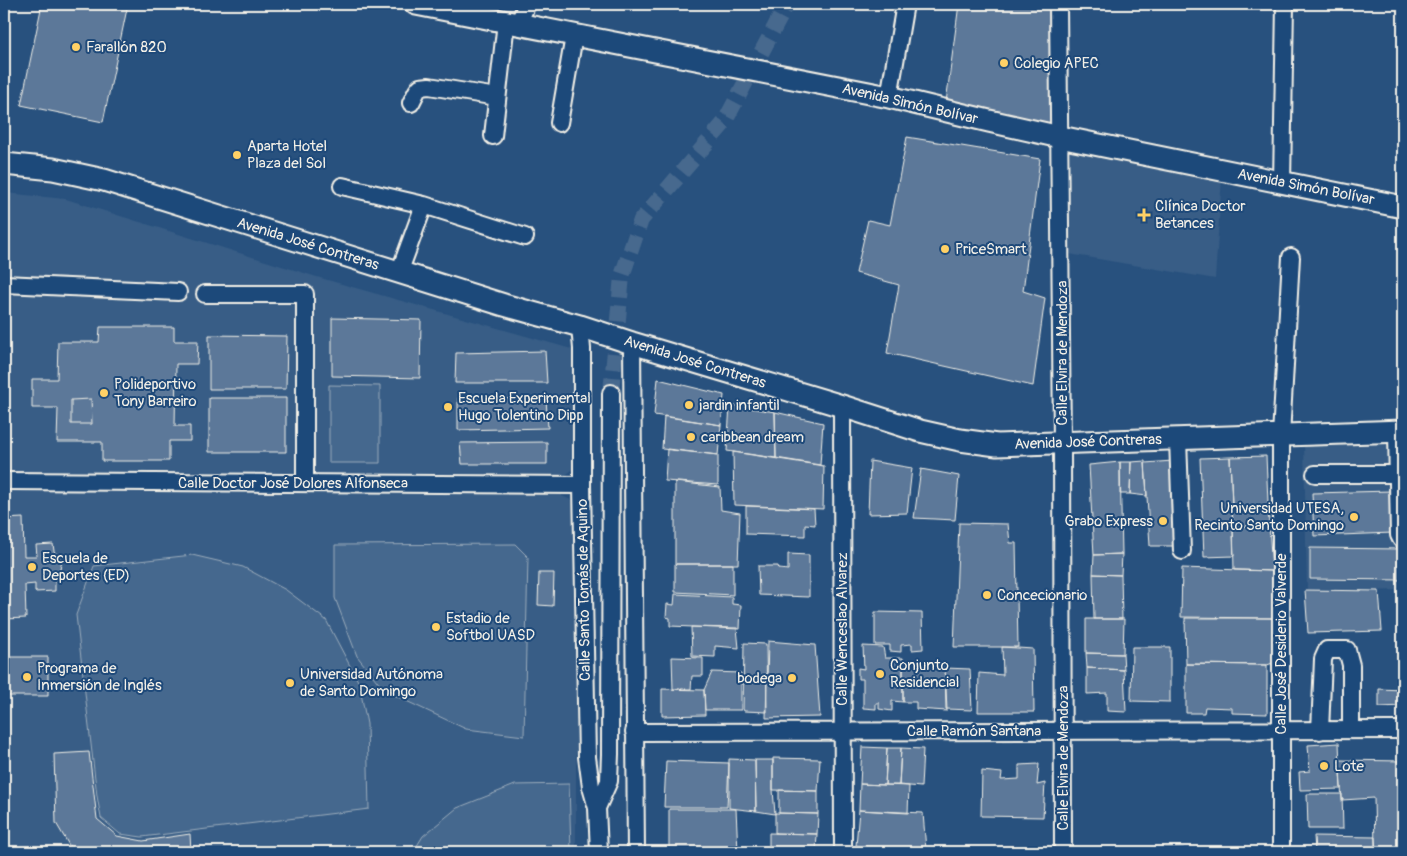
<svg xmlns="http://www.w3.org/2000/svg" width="1407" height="856" viewBox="0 0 1407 856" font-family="Pangolin,sans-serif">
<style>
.built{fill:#375d86}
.green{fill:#45688e;stroke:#9cacbb}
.building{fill:#5b7899;stroke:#f4f1e8}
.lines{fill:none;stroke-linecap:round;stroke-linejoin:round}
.minor-tunnel{stroke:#47698e;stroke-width:16;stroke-dasharray:16 8;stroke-linecap:butt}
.minor-casing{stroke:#f4f1e8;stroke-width:20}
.major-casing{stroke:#f4f1e8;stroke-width:25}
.minor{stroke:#1f4a7a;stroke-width:16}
.major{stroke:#1f4a7a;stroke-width:21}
.poi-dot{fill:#ffd166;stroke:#1f4a7a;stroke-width:2}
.labels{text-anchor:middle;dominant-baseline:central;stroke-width:4;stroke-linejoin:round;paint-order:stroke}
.poi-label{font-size:15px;fill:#f4f1e8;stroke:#1f4a7a;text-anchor:start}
.street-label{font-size:15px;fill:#f4f1e8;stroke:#1f4a7a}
</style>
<rect width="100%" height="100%" fill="#28517e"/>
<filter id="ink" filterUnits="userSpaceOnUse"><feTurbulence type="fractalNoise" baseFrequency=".02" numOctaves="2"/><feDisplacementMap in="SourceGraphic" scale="10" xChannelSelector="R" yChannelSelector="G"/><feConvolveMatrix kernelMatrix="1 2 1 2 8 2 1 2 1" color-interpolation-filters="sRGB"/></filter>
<g filter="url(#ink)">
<path class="built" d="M1070,146L1222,177L1215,279L1069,254Z
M6,193L66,199L317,277L575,350V468L564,476L562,496L571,500L574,505L576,514V852H4V196Z
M1403,442V590L1307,592L1304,444Z"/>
<path class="green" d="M329,385L380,386V463H329Z
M515,544L528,557L524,736L466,729L385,691L357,656L335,598V545Z
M192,555L243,567L286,590L326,620L359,683L367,724L369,809L142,837L120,834L101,818L97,796L76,615L94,566Z
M569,784L571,852H413L423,836L457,808L515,785Z"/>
<path class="building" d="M42,4H128L103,122L21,105Z
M959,4H1058V133L945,110Z
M907,137L1040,159L1023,291L1045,298L1033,386L887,353L899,285L856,273L868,220L890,225Z
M332,318L421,320L420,378L332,376Z
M100,327H174V341H198L197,364H176L175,426H190V441H169V461H102V442H57L58,408H32V379H57L58,342H99Z
M209,335L287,336L286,389H209Z
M545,351L547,383H455L456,353Z
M658,379L724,395L721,425L654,415Z
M209,398H286V452H209Z
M458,398L546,399L548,428L458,430Z
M91,399L92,424H71V400Z
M730,405L775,412L776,458L727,451Z
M775,412L823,423L820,465L776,458Z
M664,416L721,425L718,455L662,449Z
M547,442V464H462L460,443Z
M667,449L718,455V485L665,481Z
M733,452L824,466L823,509L734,505Z
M1266,456L1269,525L1233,527L1230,457Z
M1230,457L1234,556L1204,557L1200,458Z
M870,461L912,468L907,513L868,514Z
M1145,461L1147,496L1130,494L1131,462Z
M1173,461L1180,546H1150L1145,463Z
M1120,462L1122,554L1094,555L1089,465Z
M1120,462H1131L1130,494H1120Z
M921,469L959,476L955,520L914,518Z
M675,482L720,487L721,510L740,513L738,564H675Z
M1392,491L1393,533L1314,536L1312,493Z
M746,506L814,509L815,525L805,524V536L746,534Z
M23,518L24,556H37L36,545L53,544L54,551L62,560L59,574L55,582V591L35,592V584L25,585L26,618L5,619L4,519Z
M959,523L1008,524L1010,543H1016L1018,647H954Z
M1269,525L1272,571L1234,570L1233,527Z
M1310,548L1403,549V580L1310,579Z
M788,554L809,555V597L759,595L758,566H778L779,569L788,570Z
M1122,554L1121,575L1093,574L1094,555Z
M675,564H733V595L675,592Z
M1182,568L1272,571L1273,618L1181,617Z
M539,573H554L553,606L538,605Z
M1093,574L1121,575L1122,619H1094Z
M1305,590L1379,591L1382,631L1308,633Z
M675,594L732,597V604L741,605L740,629L670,626V618L666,617L667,604L674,605Z
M875,612L922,613L923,649L912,650V644L901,645V652L890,651V645H875Z
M1185,618H1273V663L1267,665L1186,664Z
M1086,619H1124L1123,654L1086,653Z
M691,627L737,628L739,648L715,646V657L692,656Z
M768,641L815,645L820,717L766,718Z
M744,643L766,644L767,712L744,711L743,709Z
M863,646L883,647L885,658H903V702L892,701V711L879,709V703H876V709L863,708V679H858V668L864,669Z
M1002,647L1033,649L1034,712H978L979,673L1003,675Z
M1132,647H1170V702L1131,701Z
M1086,653L1123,654L1124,670L1087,668Z
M6,657H48V696H6Z
M672,657L703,658V676H692L691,689H673Z
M1186,664L1267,665V714L1232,713V708L1205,707L1204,713H1186Z
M945,665L947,711L916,709V702H903V666Z
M945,668L970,669L972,710L946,709Z
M1087,668L1124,670L1126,712L1107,711V693L1087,694Z
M712,672L741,673V710H705L704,690Z
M662,689L704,690L705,715L662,716Z
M1379,689L1403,690V706L1379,707Z
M1339,743L1341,789L1300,790L1299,772L1310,771L1308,745Z
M862,747L887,748L885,785L860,784Z
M887,748H901L899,785H885Z
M901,748L923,749L921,787L899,785Z
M89,752L97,819L117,836L143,841L190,834L191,852H73L56,823L54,754Z
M773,758L820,759L818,791L773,790Z
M729,759L755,760L756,811L729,808Z
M755,760H773V790L775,814L756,811Z
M1339,760L1403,761V850H1375L1374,798L1342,800Z
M666,761L729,763L727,807H664Z
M1039,764L1037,785L1045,783L1043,817L981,816L982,771L1002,773L1001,780L1019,779V765Z
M860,784L909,786L908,813L859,810Z
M779,790L818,791V814L779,813Z
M1307,794H1342L1343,829H1308Z
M669,809H736L738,852H669Z
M859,810L923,813L926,850L856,846Z
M775,813L818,814L817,834L775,833Z
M769,833L817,834L816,852H769Z
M1314,836L1375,837L1376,852H1315Z
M1149,848L1184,849V852H1149Z"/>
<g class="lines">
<path class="minor-tunnel" d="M611,393L622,276L641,220L724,123L787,4"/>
<defs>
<path id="minor" d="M1058,4L1062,443L1063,852
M518,24L527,4
M889,97L905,4
M411,103L417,91L420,87L429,86L497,97
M559,123L574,36
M493,136L506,22
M1282,183L1285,4
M342,186L424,205
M399,273L424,205L525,237
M4,284L178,292
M205,294H305V482
M580,326L582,349V485L587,757L591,787L597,808L599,852
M632,343L636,852
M842,406L843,852
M1397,432L1399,535L1401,539L1403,540
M1178,439L1182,551
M1315,474H1397
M4,481L582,485
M1320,731L1323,659L1327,650H1347L1351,665V730
M634,732L1403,730
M597,808L609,781L610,754L611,393
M1281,852V436L1291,257"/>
<path id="major" d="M416,4L889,97L989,121L1060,137L1403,207
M4,164L53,169L104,180L504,305L580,326L632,343L842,406L920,431L960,440L997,445L1403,431"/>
</defs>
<use href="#minor" class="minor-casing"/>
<use href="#major" class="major-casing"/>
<use href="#minor" class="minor"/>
<use href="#major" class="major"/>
</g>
</g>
<g class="poi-dot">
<circle cx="76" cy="47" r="5"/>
<circle cx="1004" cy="63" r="5"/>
<circle cx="237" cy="155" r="5"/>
<path d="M1141.5 207.5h5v5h5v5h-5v5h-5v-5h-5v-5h5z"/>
<circle cx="945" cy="249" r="5"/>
<circle cx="104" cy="393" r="5"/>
<circle cx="689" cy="405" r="5"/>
<circle cx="448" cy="407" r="5"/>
<circle cx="691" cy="437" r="5"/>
<circle cx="1354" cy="517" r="5"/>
<circle cx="1163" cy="521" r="5"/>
<circle cx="32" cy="567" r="5"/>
<circle cx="987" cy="595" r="5"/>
<circle cx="436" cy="627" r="5"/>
<circle cx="880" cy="674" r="5"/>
<circle cx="27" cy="677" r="5"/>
<circle cx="792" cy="678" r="5"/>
<circle cx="290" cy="683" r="5"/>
<circle cx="1324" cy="766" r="5"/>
</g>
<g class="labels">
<g class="poi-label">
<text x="86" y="47">Farallón 820</text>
<text x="1014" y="63">Colegio APEC</text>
<text x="247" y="146">Aparta Hotel<tspan x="247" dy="17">Plaza del Sol</tspan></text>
<text x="1155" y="206">Clínica Doctor<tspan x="1155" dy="17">Betances</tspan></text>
<text x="955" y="249">PriceSmart</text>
<text x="114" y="384">Polideportivo<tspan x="114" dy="17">Tony Barreiro</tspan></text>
<text x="458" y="398">Escuela Experimental<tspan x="458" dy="17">Hugo Tolentino Dipp</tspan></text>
<text x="699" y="405">jardin infantil</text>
<text x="701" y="437">caribbean dream</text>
<text x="1344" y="508" text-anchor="end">Universidad UTESA,<tspan x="1344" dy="17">Recinto Santo Domingo</tspan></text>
<text x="1153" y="521" text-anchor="end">Grabo Express</text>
<text x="42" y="558">Escuela de<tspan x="42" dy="17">Deportes (ED)</tspan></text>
<text x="997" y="595">Concecionario</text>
<text x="446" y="618">Estadio de<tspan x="446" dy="17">Softbol UASD</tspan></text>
<text x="890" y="665">Conjunto<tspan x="890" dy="17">Residencial</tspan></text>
<text x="37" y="668">Programa de<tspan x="37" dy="17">Inmersión de Inglés</tspan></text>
<text x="300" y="674">Universidad Autónoma<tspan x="300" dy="17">de Santo Domingo</tspan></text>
<text x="782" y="678" text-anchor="end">bodega</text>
<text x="1334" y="766">Lote</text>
</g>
<g class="street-label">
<text transform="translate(910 104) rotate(13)">Avenida Simón Bolívar</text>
<text transform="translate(1306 187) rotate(11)">Avenida Simón Bolívar</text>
<text transform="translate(308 244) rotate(17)">Avenida José Contreras</text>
<text transform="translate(1062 353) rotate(-90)">Calle Elvira de Mendoza</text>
<text transform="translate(695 362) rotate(17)">Avenida José Contreras</text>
<text transform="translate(1088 442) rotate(-2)">Avenida José Contreras</text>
<text x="293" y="483">Calle Doctor José Dolores Alfonseca</text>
<text transform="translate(584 590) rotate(-91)">Calle Santo Tomás de Aquino</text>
<text transform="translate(842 629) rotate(-90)">Calle Wenceslao Alvarez</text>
<text transform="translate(1281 644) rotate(-90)">Calle José Desiderio Valverde</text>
<text x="974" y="731">Calle Ramón Santana</text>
<text transform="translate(1063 758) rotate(-90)">Calle Elvira de Mendoza</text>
</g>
</g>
<rect width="1407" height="856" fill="none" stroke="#1f4a7a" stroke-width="20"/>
<rect x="10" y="10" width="1387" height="836" fill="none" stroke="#f4f1e8" stroke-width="2" filter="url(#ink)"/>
</svg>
